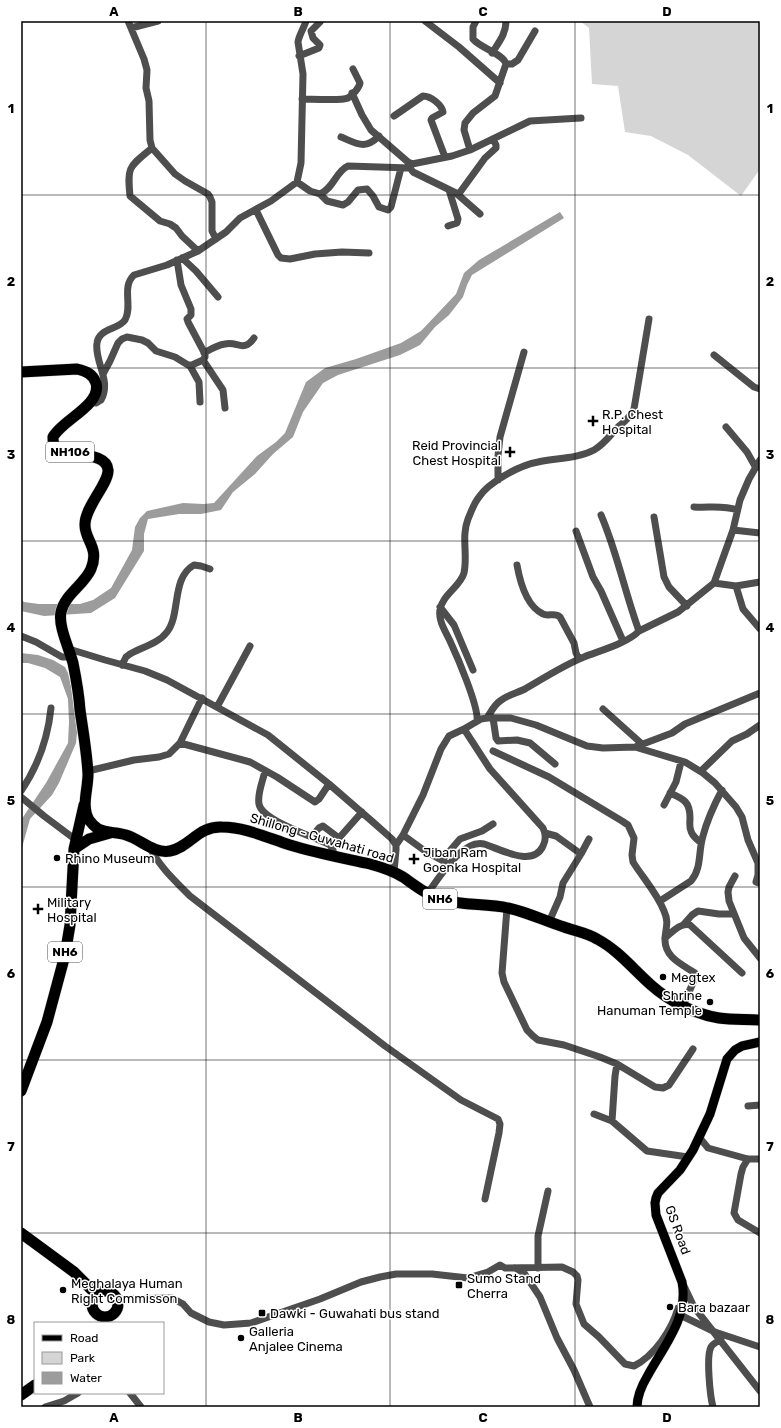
<svg xmlns="http://www.w3.org/2000/svg" width="781" height="1428" viewBox="0 0 781 1428" font-family="Rubik,sans-serif">
<style>
.green{fill:#d5d5d5}
.water{fill:#9c9c9c}
.lines{fill:none;stroke-linecap:round;stroke-linejoin:round}
.major-casing{stroke:#dbdbdb;stroke-width:10}
.highway-casing{stroke:#dbdbdb;stroke-width:12}
.minor{stroke:#4e4e4e;stroke-width:7}
.major{stroke:#000;stroke-width:9}
.highway{stroke:#000;stroke-width:11}
.grid{fill:none;stroke:#000;stroke-width:1;stroke-opacity:0.55}
.poi-dot{fill:#000;stroke:#fff;stroke-width:1.5}
.labels{text-anchor:middle;dominant-baseline:central;stroke-width:3;stroke-linejoin:round;paint-order:stroke}
.shield{fill:#fff;stroke:#4c4c4c;stroke-width:1}
.shield-label{font-size:12px;font-weight:bold;fill:#000}
.poi-label{font-size:13px;fill:#000;stroke:#fff;text-anchor:start}
.street-label{font-size:13px;fill:#000;stroke:#fff}
.neatline{fill:none;stroke:#000;stroke-width:1.5}
.grid-label{font-size:13px;text-anchor:middle;font-weight:bold;fill:#000}
</style>
<rect width="100%" height="100%" fill="#fff"/>
<path class="green" d="M580,21H760V169L741,196L688,155L651,136L625,132L618,86L592,84L589,28Z"/>
<path class="water" d="M560,212L564,218L472,275L467,285L463,297L449,315L435,327L420,345L400,355L338,375L323,383L303,412L293,437L273,454L255,474L233,492L221,510L201,514H179L148,519L144,534V551L115,598L91,613L44,616L21,611V599L24,602L39,604H80L93,600L111,588L132,550L135,527L140,518L147,511L183,503L204,504L214,503L257,456L276,442L285,433L306,382L325,368L356,359L401,343L421,331L456,294L464,273L479,260Z
M21,653L38,655L53,660L65,667L68,673L71,687L77,733L76,743L59,783L52,795L30,819L21,851V820L46,783L68,743L69,722L68,699L60,677L45,668L28,663H21Z"/>
<g class="lines">
<defs>
<path id="major" d="M637,1407C637,1395 642,1385 648,1375C664,1346 689,1317 682,1282L656,1215L655,1203L656,1198L658,1193L680,1170L693,1150L710,1114L727,1059L735,1050L742,1046L760,1042"/>
<path id="highway" d="M21,372L77,369C86,371 93,374 96,383C102,405 62,420 53,437C53,442 53,444 57,448C68,457 107,451 108,470C109,483 85,507 85,524C84,540 100,547 91,569C84,585 65,594 61,612C58,626 69,648 73,663C76,678 79,694 80,710C83,731 87,753 88,774C88,790 81,806 89,820C92,824 94,826 98,829C106,833 117,832 126,835C140,839 154,854 170,851C190,847 198,826 222,827C245,827 268,838 290,845C316,853 343,858 370,864C381,867 393,871 403,877C416,886 428,896 444,900C464,906 487,903 508,908C527,912 545,921 564,927C575,931 587,933 597,939C618,950 633,969 651,985C669,1001 694,1014 719,1018C733,1020 746,1019 760,1020
M74,849L84,805
M21,1091L47,1022L65,955L70,925L74,849L89,839L110,833
M21,1233L74,1272L96,1294
M92 1304a13 13 0 1 1 26 0a13 13 0 1 1-26 0Z
M21,1395L35,1385"/>
</defs>
<use href="#major" class="major-casing"/>
<use href="#highway" class="highway-casing"/>
<path class="minor" d="M128,21L144,59L147,70L146,88L149,101L150,140L152,148L175,174L185,181L208,194L210,197L212,202V231L216,239
M425,21L459,47L500,83
M131,28L158,21
M492,53C499,42 506,34 506,21
M299,56L319,48L320,45L313,38L311,31L320,22
M506,64H512L518,60L535,31
M352,93L362,115L371,130L408,162L412,164L452,156L470,150L530,121L581,118
M302,99C311,99 342,101 348,98C353,95 359,88 360,83L353,69
M394,116L423,96C431,96 442,105 443,112L432,118L431,120L445,157
M341,137C358,144 365,150 379,136
M152,148C129,167 127,166 130,196L160,221L170,224L176,228L182,236L198,251
M470,150L464,130L465,123L473,113L495,96L506,64C504,54 480,48 473,39V27L476,21
M412,164L410,168L413,172L456,193L480,214
M297,182L310,191L320,194C334,188 336,171 348,166L410,168
M320,194L327,201L343,205L348,202L358,190L367,189L373,196L379,207L388,210L391,207L401,168
M458,195L485,158L496,148V145L493,139
M256,210L278,255L281,258L290,259L315,254L342,252L369,253
M448,226L457,223L458,219L449,190
M182,258L196,271L218,297
M177,260L181,285L191,309V315L187,319L188,322L205,354V357L203,360L223,390L225,408
M204,353C211,349 217,345 225,344C238,341 243,353 254,338
M714,355L754,387L760,389
M190,366L199,382L200,402
M103,374L110,361L118,343L122,339L127,337L142,340L148,343L156,351L175,357L188,365H192L203,360
M91,402L96,403L101,400C112,381 94,361 97,343C99,328 118,330 125,320C133,306 121,287 134,275L167,265L198,251L226,232L240,218L271,201L297,182L301,163L303,74L298,42C299,35 304,28 306,21
M726,427L747,452L756,468
M498,480V456L500,437L524,352
M694,507C709,508 723,505 737,510
M601,515C617,552 625,593 639,631
M654,517L664,577L669,587L687,606
M733,530L760,533
M576,531L593,577L601,591L623,641
M517,565C520,582 526,606 543,614C548,617 555,612 560,617L574,643L576,653L579,659
M714,583L736,586L760,582
M736,586L743,609L760,629
M440,607L454,625L473,670
M21,636L36,642L62,657H71
M69,649L105,660L145,671L167,680L268,735L329,784L374,823L392,839L396,845V850L394,872
M122,665L126,657L130,654C142,647 158,644 167,632C181,614 171,578 194,565L201,566L210,569
M217,707L250,646
M603,709L642,744
M487,718C491,712 494,705 500,701C507,695 517,693 525,689C544,678 564,665 584,657C599,651 628,643 639,631L678,612L714,583L733,530L740,500L749,479L760,460
M493,718L496,738L498,741L517,740L530,743L555,764
M477,721C479,707 457,656 450,641C446,632 438,621 440,610C442,595 460,587 464,573C468,554 461,537 468,519C471,512 474,503 479,497C489,482 520,465 538,462C556,458 577,459 594,450C603,445 609,437 616,429C619,425 624,423 627,419C630,416 632,412 634,409L649,319
M180,743L250,762L277,777L315,802L319,799L329,784
M635,747L672,733L685,724L760,693
M493,751L549,777L622,821L628,825L634,838L632,855L633,862C643,878 657,893 664,911C669,922 666,927 665,938C664,957 681,964 695,973V978L683,1006
M88,771L134,760L159,757L169,754L180,743L202,698
M265,771C263,781 257,793 259,804C262,821 315,837 330,845L333,850L334,856
M701,771L732,741L747,734L760,725
M21,791C38,766 48,737 51,708
M670,793C684,799 690,802 690,818C690,822 689,827 691,831C692,836 697,839 701,843
M21,797L44,816L76,840
M664,805L676,782L681,762
M545,833L556,836L581,854
M403,835L425,851L445,862
M311,837L319,828L323,826L339,838L362,812
M396,845L403,835L423,795L441,749L449,736L464,729
M149,846C159,866 174,880 190,896L385,1046L461,1100L498,1119L500,1124L499,1133L485,1199
M442,860L460,839L482,831L493,824
M735,876L729,887L728,892L729,901L744,938L760,958
M427,894C439,878 462,839 484,844C500,849 533,868 543,846C546,840 546,834 543,828L490,769L464,729L481,719L487,718H511L536,725L587,746L603,748L635,747L685,762L703,773L715,783L736,807L742,817L748,840L758,863V875L756,882L760,883
M660,901L691,881C702,868 698,852 703,836C707,820 714,805 722,790
M507,908L502,973L504,982L527,1030L533,1036L538,1040L564,1045L600,1057L617,1064L655,1087L663,1088L669,1085L693,1049
M549,922L560,897L563,883L581,854L589,839
M684,924L692,915L698,911L719,914H734
M665,938C672,932 681,922 690,925L742,973
M748,1106L760,1105
M594,1114L612,1121L647,1151L688,1157
M612,1121L615,1076L617,1064
M699,1137L708,1148L748,1159H760
M748,1159L743,1167L741,1174L734,1213L738,1220L760,1233
M515,1268L524,1273L540,1297L557,1338L574,1370L590,1407
M538,1268V1236L548,1191
M684,1286L694,1307L760,1391
M117,1299L172,1298L183,1304L191,1313L209,1322L224,1325L251,1323L320,1299L361,1282L380,1277L396,1274H432L468,1278L488,1272L500,1265L505,1268L562,1267L573,1272L577,1276L578,1280L576,1304L584,1324L599,1337L625,1364L634,1366C654,1356 672,1330 678,1308
M680,1315L715,1332L760,1347
M130,1393L141,1407
M45,1407L64,1401L78,1393
M713,1407C710,1396 706,1356 711,1347C713,1343 717,1342 721,1340"/>
<use href="#major" class="major"/>
<use href="#highway" class="highway"/>
</g>
<path class="grid" d="M206,21V1407M390,21V1407M575,21V1407M21,195H760M21,368H760M21,541H760M21,714H760M21,887H760M21,1060H760M21,1233H760"/>
<g class="poi-dot">
<path d="M591 415h4v4h4v4h-4v4h-4v-4h-4v-4h4z"/>
<path d="M508 446h4v4h4v4h-4v4h-4v-4h-4v-4h4z"/>
<circle cx="57" cy="858" r="4"/>
<path d="M412 853h4v4h4v4h-4v4h-4v-4h-4v-4h4z"/>
<path d="M36 903h4v4h4v4h-4v4h-4v-4h-4v-4h4z"/>
<circle cx="663" cy="977" r="4"/>
<circle cx="710" cy="1002" r="4"/>
<rect x="455" y="1281" width="8" height="8" rx="2"/>
<circle cx="63" cy="1290" r="4"/>
<circle cx="670" cy="1307" r="4"/>
<rect x="258" y="1309" width="8" height="8" rx="2"/>
<circle cx="241" cy="1338" r="4"/>
</g>
<g class="labels">
<g class="shield">
<rect x="46" y="442" width="48" height="20" rx="3"/>
<rect x="423" y="889" width="34" height="20" rx="3"/>
<rect x="48" y="942" width="34" height="20" rx="3"/>
</g>
<g class="shield-label">
<text x="70" y="452">NH106</text>
<text x="440" y="899">NH6</text>
<text x="65" y="952">NH6</text>
</g>
<g class="poi-label">
<text x="602" y="414">R.P. Chest<tspan x="602" dy="15">Hospital</tspan></text>
<text x="501" y="445" text-anchor="end">Reid Provincial<tspan x="501" dy="15">Chest Hospital</tspan></text>
<text x="423" y="852">Jiban Ram<tspan x="423" dy="15">Goenka Hospital</tspan></text>
<text x="65" y="858">Rhino Museum</text>
<text x="47" y="902">Military<tspan x="47" dy="15">Hospital</tspan></text>
<text x="671" y="977">Megtex</text>
<text x="702" y="995" text-anchor="end">Shrine<tspan x="702" dy="15">Hanuman Temple</tspan></text>
<text x="467" y="1278">Sumo Stand<tspan x="467" dy="15">Cherra</tspan></text>
<text x="71" y="1283">Meghalaya Human<tspan x="71" dy="15">Right Commisson</tspan></text>
<text x="678" y="1307">Bara bazaar</text>
<text x="270" y="1313">Dawki - Guwahati bus stand</text>
<text x="249" y="1331">Galleria<tspan x="249" dy="15">Anjalee Cinema</tspan></text>
</g>
<g class="street-label">
<text transform="translate(322 838) rotate(16)">Shillong - Guwahati road</text>
<text transform="translate(678 1230) rotate(70)">GS Road</text>
</g>
</g>
<rect width="781" height="1428" fill="none" stroke="#ffffff" stroke-width="44"/>
<rect x="34" y="1322" width="130" height="72" fill="#ffffff" stroke="#999999"/>
<rect x="42" y="1335" width="20" height="6" fill="#000000" stroke="#999999"/>
<text x="70" y="1342" font-size="12" fill="#000000">Road</text>
<rect x="42" y="1352" width="20" height="12" fill="#d5d5d5" stroke="#999999"/>
<text x="70" y="1362" font-size="12" fill="#000000">Park</text>
<rect x="42" y="1372" width="20" height="12" fill="#9c9c9c" stroke="#999999"/>
<text x="70" y="1382" font-size="12" fill="#000000">Water</text>
<rect x="22" y="22" width="737" height="1384" class="neatline"/>
<g class="grid-label">
<text x="114" y="16">A</text>
<text x="298" y="16">B</text>
<text x="483" y="16">C</text>
<text x="667" y="16">D</text>
<text x="11" y="113">1</text>
<text x="770" y="113">1</text>
<text x="11" y="286">2</text>
<text x="770" y="286">2</text>
<text x="11" y="459">3</text>
<text x="770" y="459">3</text>
<text x="11" y="632">4</text>
<text x="770" y="632">4</text>
<text x="11" y="805">5</text>
<text x="770" y="805">5</text>
<text x="11" y="978">6</text>
<text x="770" y="978">6</text>
<text x="11" y="1151">7</text>
<text x="770" y="1151">7</text>
<text x="11" y="1324">8</text>
<text x="770" y="1324">8</text>
<text x="114" y="1422">A</text>
<text x="298" y="1422">B</text>
<text x="483" y="1422">C</text>
<text x="667" y="1422">D</text>
</g>
</svg>
